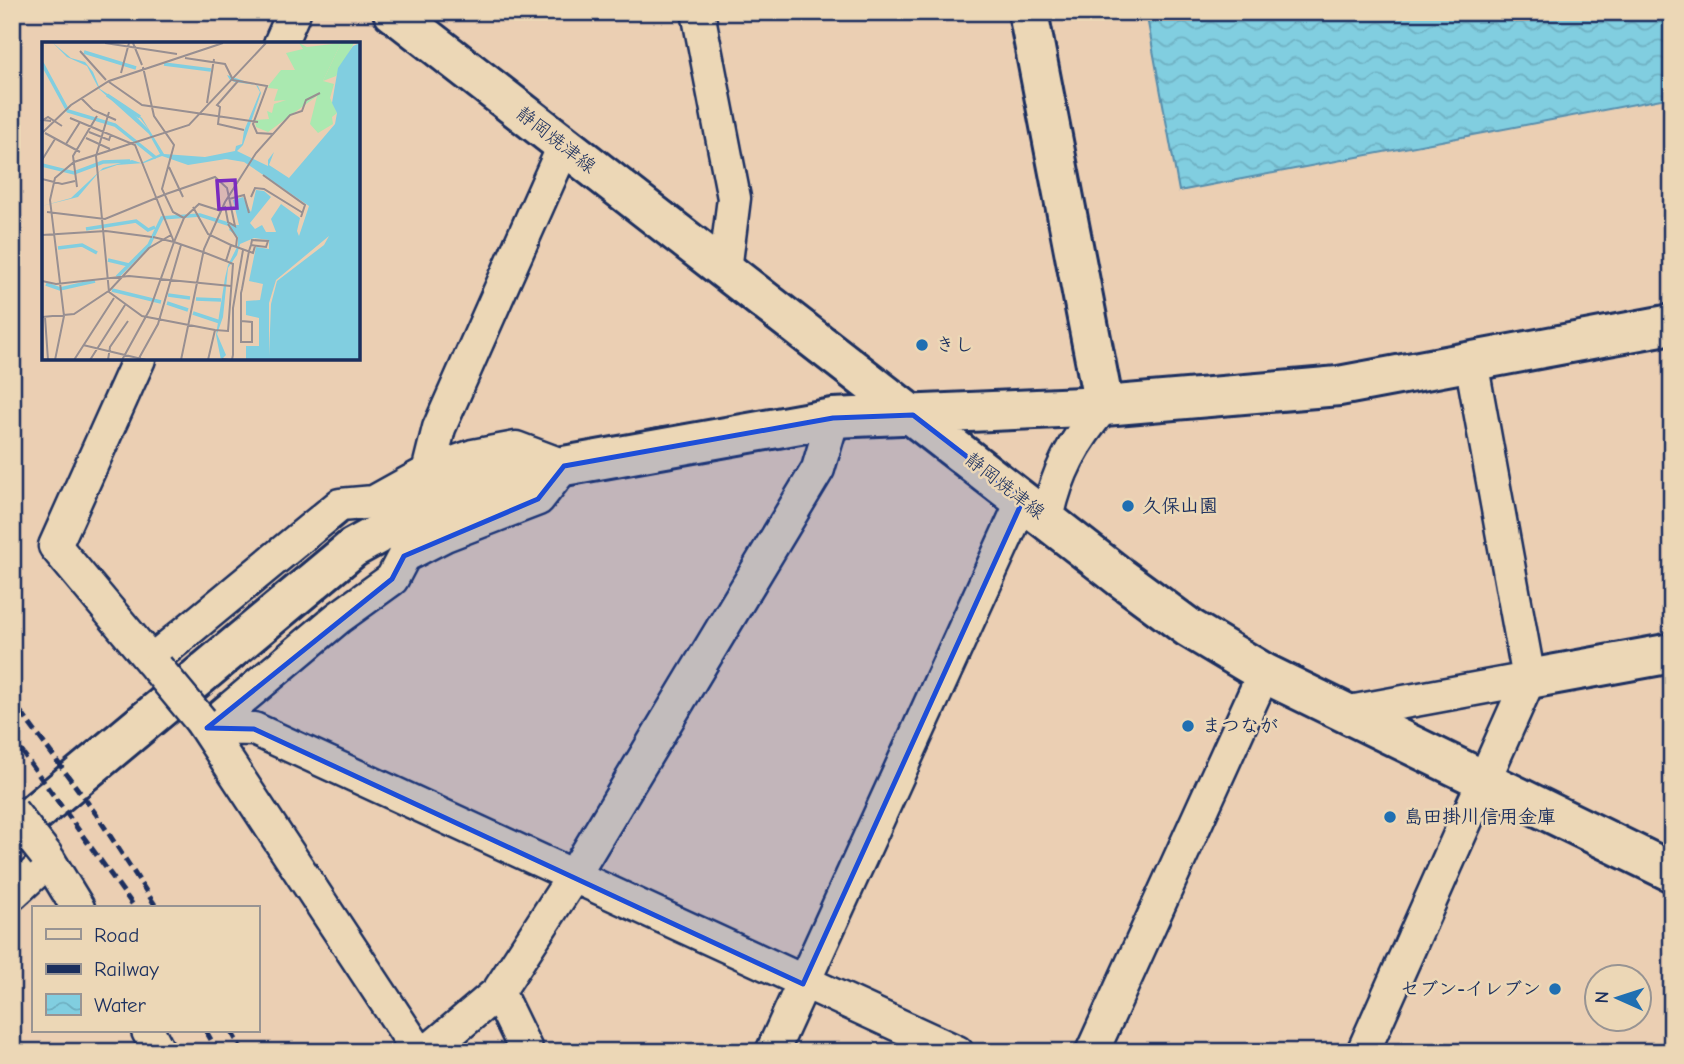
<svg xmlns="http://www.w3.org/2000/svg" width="1684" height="1064" viewBox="0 0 1684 1064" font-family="'Comic Neue','Klee One',sans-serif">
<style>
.water{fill:url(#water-waves);stroke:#588eac;stroke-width:2}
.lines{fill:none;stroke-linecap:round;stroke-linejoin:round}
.street-casing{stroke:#1b2f5e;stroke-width:37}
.secondary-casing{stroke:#1b2f5e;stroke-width:44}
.street{stroke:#ecd7b6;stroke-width:32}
.secondary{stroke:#ecd7b6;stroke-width:38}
.rail{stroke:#1b2f5e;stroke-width:5;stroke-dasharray:10 5;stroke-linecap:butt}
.street-bridge-casing{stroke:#1b2f5e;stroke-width:37;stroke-linecap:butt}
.street-bridge{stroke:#ecd7b6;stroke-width:32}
.marked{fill:#1d4ed8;fill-opacity:0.2;stroke:#1d4ed8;stroke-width:5;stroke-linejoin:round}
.poi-dot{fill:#1f6fb2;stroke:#ecd7b6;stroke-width:2.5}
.labels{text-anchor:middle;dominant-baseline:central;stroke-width:5;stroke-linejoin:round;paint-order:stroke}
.street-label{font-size:19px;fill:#1b2f5e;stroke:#ecd7b6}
.poi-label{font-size:19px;font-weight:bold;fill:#1b2f5e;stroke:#ecd7b6;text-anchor:start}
.inset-river{fill:none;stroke:#81cee0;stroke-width:3.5}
.inset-road{fill:none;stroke:#988f91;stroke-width:2}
.view{fill:#7b2cbf;fill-opacity:0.15;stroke:#7b2cbf;stroke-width:3.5}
.inset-edge{fill:none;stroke:#1b2f5e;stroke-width:3.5}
</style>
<defs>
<pattern id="water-waves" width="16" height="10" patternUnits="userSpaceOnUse" patternTransform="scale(1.75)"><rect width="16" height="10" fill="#81cee0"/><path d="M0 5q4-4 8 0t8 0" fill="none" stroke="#6fb1c3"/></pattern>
</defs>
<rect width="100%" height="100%" fill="#ebcfb3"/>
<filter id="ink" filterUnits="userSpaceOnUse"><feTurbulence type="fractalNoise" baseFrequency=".0143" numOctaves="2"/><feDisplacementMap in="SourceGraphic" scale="14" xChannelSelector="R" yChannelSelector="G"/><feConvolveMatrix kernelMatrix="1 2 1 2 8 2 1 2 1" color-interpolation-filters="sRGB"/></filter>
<g filter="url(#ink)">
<path class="water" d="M1146,12H1672V97L1179,191Z"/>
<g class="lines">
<defs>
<path id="street" d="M698,12L734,198L725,270
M280,44L294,12
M139,359L55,546L157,668
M428,472L439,428L564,146
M1047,519C1056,474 1074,440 1104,406
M151,661L340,505L374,502L428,472L473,456L516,448L564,466L538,499L445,535L404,556L392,579L338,618L207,728
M1344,713L1529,679
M201,721L419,1052
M207,728L254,729L957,1052
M45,854L78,908
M12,894L49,860
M498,992L527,1052
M148,1031L159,1052
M427,1052L498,992L574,875L818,469L833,418
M772,1052L1023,500
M1092,1052L1264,673
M1363,1052L1529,679L1471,361"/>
<path id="secondary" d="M393,12L1120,577L1189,628L1264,673L1672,872
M1028,12L1104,406
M1529,679L1672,653
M12,832L353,548L435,503L494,484L564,466L833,418L1104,406L1339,386L1672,324"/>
</defs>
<use href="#street" class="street-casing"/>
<use href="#secondary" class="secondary-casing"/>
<use href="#street" class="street"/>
<use href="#secondary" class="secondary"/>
<path class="rail" d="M12,700L96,814L157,908
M12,738L135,908
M206,1031L218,1052
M231,1031L243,1052"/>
<defs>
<path id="street-bridge" d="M157,668L201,721
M12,812L45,854"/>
</defs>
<use href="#street-bridge" class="street-bridge-casing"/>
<use href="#street-bridge" class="street-bridge"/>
</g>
</g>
<path class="marked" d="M913,415L1023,500L803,984L254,729L207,728L392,579L404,556L538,499L564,466L833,418Z"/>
<g class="poi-dot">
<circle cx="922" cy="345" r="7"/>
<circle cx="1128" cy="506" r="7"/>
<circle cx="1188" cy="726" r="7"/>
<circle cx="1390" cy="817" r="7"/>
<circle cx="1555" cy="989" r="7"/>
</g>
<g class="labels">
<g class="street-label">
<text transform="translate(556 140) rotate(38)">静岡焼津線</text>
<text transform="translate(1005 486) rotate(38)">静岡焼津線</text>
</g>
<g class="poi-label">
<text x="936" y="345">きし</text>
<text x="1142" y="506">久保山園</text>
<text x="1202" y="726">まつなが</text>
<text x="1404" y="817">島田掛川信用金庫</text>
<text x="1541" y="989" text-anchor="end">セブン-イレブン</text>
</g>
</g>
<g transform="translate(42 42)">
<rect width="318" height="318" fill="#ebcfb3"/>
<path d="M299,1H312L294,34L281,39Z" fill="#aae9b0"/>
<path d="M257,1L265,5L299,1L281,39L292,42L288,56L295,71L290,75L291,82L276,91L268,82L275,54L226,90L214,85L213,78L227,77L225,69L230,71L232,62L244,58L232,59L236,47L226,46L227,43L239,28H253L244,11L261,7Z" fill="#aae9b0"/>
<path d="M11,1L29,16L43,20L51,30L58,47L84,64L107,88L95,72L100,76L122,112L163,115L193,109L194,104L200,102L202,89L218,50L214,43L193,40L188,38L185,33L216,44L219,51L201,103L195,109L226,124V118L232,110L227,123L247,136L293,82L295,71L290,61L296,26L311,4L318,1V318H204V304H217V276L204,273V259L218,258L221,242L207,239L214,205L227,207V198L212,196L198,202L195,213L186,226L181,275L175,292L184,313L179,318L174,293L183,236L186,223L196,203V195L187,188L189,183H197L191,158L201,155L209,170L214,148L222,149L229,155L208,181L213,187L220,183L224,190H234L229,177L239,162L258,176L255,189L257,194L267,164L202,120L184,117L146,123L120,114L102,121L75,123L58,129L36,155L0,164L29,156L61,126L90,118L99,121L118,112L107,92L57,47L45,24L25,15ZM287,194L282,203L235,239L229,262L227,314V261L234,238Z" fill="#81cee0" fill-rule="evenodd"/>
<path class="inset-river" d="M42,10L94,26M0,21L26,69L73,83L114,116M122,22L169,28M65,53L98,75M0,123L32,131L61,120L88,119M44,187L94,179L106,188L113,185M16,206L40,203L55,211M66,218L87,223M75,235L107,203L120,176L158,173L189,183M4,242L18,247L53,239M70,248L119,260M126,253L148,256M154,257L179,258M125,261L146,268M151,271L178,280"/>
<path class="inset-road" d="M63,1L135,12M91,1L100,23M38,9L64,38M143,16L183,22L191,38L225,44L211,82L215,91L232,92M101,25L112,74L132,103L120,147L131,170L142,176L132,200M79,31L87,1M196,39L175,63L178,65L176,82L202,88M67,40L100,63L216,80M40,57L51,68L74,78M165,61L172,17M67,70L54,114L67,250L100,274L173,288M28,76L93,103L132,200M9,79L1,78L6,75L20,84M47,90L67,98L69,92M0,91L29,63L67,39L181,1M3,91L38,110M44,96L68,107M24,102L38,80M0,118L13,97M127,125L141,155M221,133L263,163L259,175M0,137L20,142L33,139M35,145L31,114L55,74M124,152L173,135L185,146L193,184L186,180L183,164M209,155L213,146L222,147L261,171M187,157L202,153L207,171M151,165L166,192L189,203L184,219L191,222L186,289L173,288L166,318M5,170L63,177L124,152M142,176L157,162L179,169M186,182L195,196L194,205M0,193L64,189L110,195M132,200L161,210M189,203L211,211L213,204M161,210L184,219M0,239L14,242L87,234L189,244M0,275L32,272L68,248L107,206L129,193M3,275L6,318M199,279L210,280V300H199V251L200,247L207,209L209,203L210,198L226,199L224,205L209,203M41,303L104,318M180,317L190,318L191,313V266L201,208M13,318L22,274L8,158L13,136L32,120L147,83L224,1M32,318L72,256M48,318L83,263M66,318L68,305L86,279M80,318L108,267L132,200L111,195M96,318L116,282L139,203M139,318L162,207L183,160L214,111L248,73L260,69L264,58L278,51"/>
<path class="view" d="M193,138L195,166L177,167L175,139Z"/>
<rect width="318" height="318" class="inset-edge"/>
</g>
<rect width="1684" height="1064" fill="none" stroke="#ecd7b6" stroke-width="42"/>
<rect x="21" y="21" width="1642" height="1022" fill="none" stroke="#1b2f5e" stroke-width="2.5" filter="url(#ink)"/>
<rect x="32" y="906" width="228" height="126" fill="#ecd7b6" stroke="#989493" stroke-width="2"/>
<rect x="46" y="929" width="35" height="10" fill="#ecd7b6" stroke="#989493" stroke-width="2"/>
<text x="94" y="942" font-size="21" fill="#1b2f5e">Road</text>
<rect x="46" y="964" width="35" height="10" fill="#1b2f5e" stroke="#989493" stroke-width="2"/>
<text x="94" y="976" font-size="21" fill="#1b2f5e">Railway</text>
<rect x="46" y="994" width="35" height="21" fill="url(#water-waves)" stroke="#989493" stroke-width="2"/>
<text x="94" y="1012" font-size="21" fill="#1b2f5e">Water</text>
<g transform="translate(1618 998) rotate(273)"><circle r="33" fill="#ecd7b6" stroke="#989493" stroke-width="2"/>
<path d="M0-5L12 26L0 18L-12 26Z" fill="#1f6fb2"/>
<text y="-10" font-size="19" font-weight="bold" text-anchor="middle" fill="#1b2f5e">N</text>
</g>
</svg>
